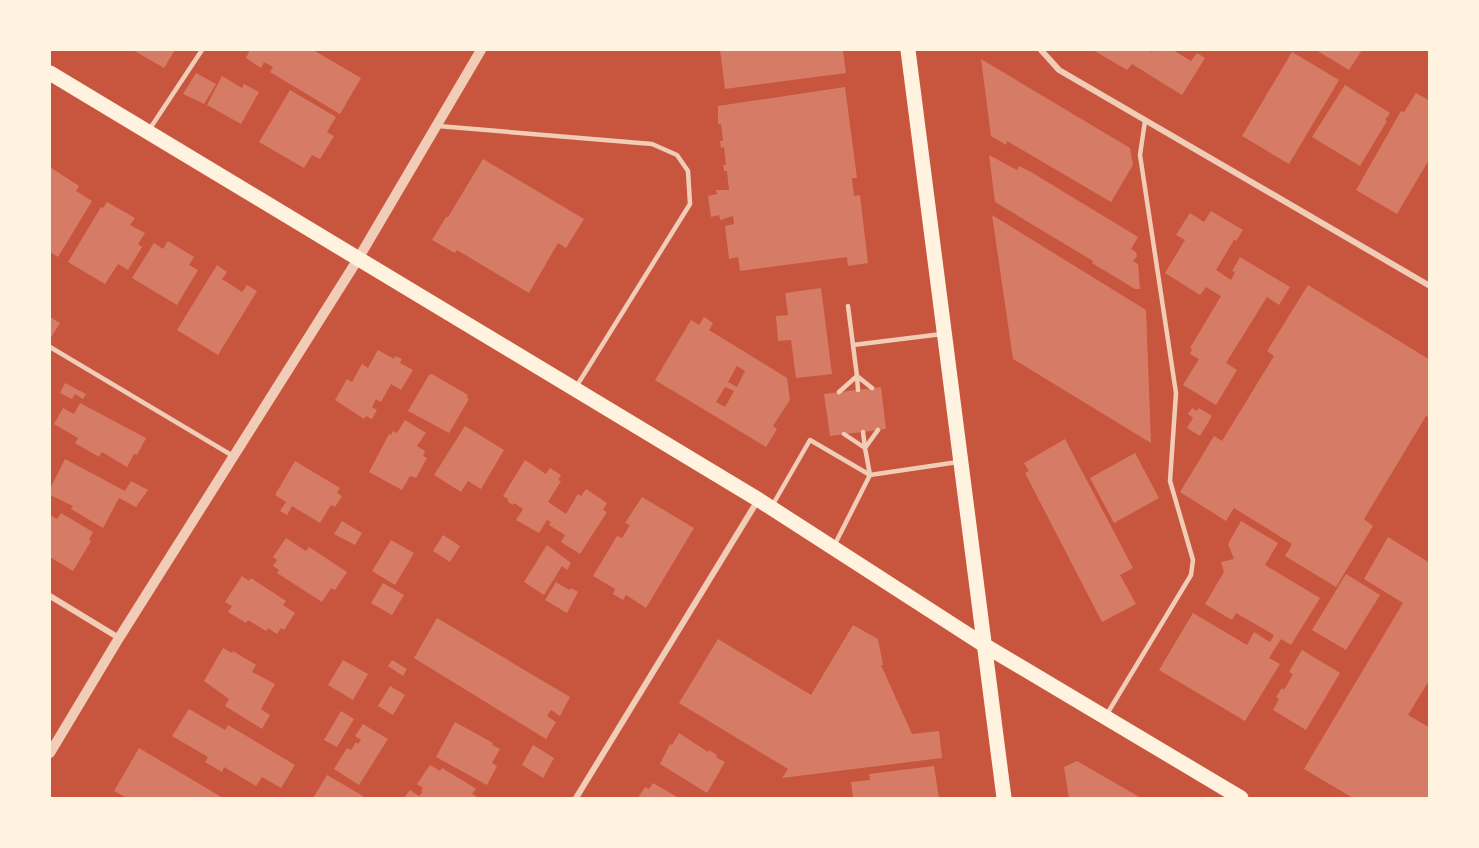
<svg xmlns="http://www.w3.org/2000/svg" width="1479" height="848" viewBox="0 0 1479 848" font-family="'Libre Baskerville',serif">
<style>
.building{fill:#d67c66;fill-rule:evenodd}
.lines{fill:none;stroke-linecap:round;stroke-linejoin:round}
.service{stroke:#f1ccb7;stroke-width:4.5}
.minor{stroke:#f1ccb7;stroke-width:6}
.tertiary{stroke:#f1ccb7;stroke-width:10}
.primary{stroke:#fff3e0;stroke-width:15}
</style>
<rect width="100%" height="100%" fill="#c8553d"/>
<path class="building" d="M133,50H175L164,68Z
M249,50H313L361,78L340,114L270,72L273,67L264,62L261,68L246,58L249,52Z
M720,50H843L846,73L725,89Z
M1093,50H1148L1152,52L1153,50H1173L1191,61L1197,53L1205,58L1182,95L1132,64L1127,70Z
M1316,50H1362L1349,70Z
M1292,52L1339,80L1289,164L1242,136Z
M981,59L1130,148L1133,165L1111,202L1007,141L1006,145L991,136Z
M196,73L216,84L204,104L183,94Z
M222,76L242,88L244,84L259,92L241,124L207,105Z
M1345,85L1390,113L1385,120L1387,121L1360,166L1312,137Z
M845,87L857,178H852L854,196L860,195L868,263L848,266L847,257L740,271L738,257L729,259L725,226L734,224L733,216L720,220L719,215L711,217L708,196L717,194L716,190H729L727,171H724L723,165H726L724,147L721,148L720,141H723L721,124H718V106Z
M290,90L336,117L327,132L334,136L320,159L312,155L304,168L259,142Z
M1416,93L1430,101V158L1397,214L1356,190L1401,111L1404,112Z
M989,155L1017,170L1019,166L1031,172L1138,237L1131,249L1136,252L1137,256L1133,261L1138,264L1140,289H1135L1092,263L1093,261L995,202Z
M483,159L584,219L566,248L558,243L529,293L457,250L455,253L432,240L446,217H448Z
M50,167L79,186L76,191L92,201L58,257L50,252Z
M107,202L135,218L130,225L145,233L138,244L142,247L128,270L118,264L105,284L68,262L101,207L103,208Z
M1211,211L1243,230L1236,241L1234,240L1216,270L1231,280L1235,272L1232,271L1240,257L1290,287L1279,305L1267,297L1226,363L1237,370L1216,405L1183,385L1199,359L1190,354L1192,349L1190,348L1221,296L1206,287L1200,295L1165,273L1185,240L1176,235L1190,213L1204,222Z
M992,215L1146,310L1151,443L1013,359Z
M168,241L194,257L189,265L198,270L177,305L132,278L154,243L163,249Z
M217,265L227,272L222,279L242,292L247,285L257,291L218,355L177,330Z
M1308,285L1430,360V418L1426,416L1364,519L1373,526L1336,587L1285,556L1292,544L1234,508L1226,521L1180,492L1214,436L1222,441L1274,356L1267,351Z
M821,288L832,374L796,378L791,340L778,341L776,316L788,315L785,293Z
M50,317L60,323L50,339Z
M704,317L713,323L709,330L787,378L790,400L773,426L777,429L766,447L655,380L691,320L699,325ZM737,366L745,371L737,387L728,382ZM725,387L734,391L725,407L716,402Z
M378,350L394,359L395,356L402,359L400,363L413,370L401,390L391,384L381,402L376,399L372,407L377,410L372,419L366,416L364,419L335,400L347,379L352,382L362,364L368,368Z
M432,374L468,395L467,397L469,399L449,433L408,411L429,375Z
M65,383L86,394L83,399L75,394L72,399L60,393Z
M881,387L886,429L830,436L824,394Z
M80,403L146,438L137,455L134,454L127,467L102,452L99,457L75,443L78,438L54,424L63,408L74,414Z
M1192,408L1197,411L1199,408L1212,416L1200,436L1187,428L1193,418L1188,414Z
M405,420L426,433L417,446L425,451L423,456L427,458L416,478L410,476L402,490L369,472L389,434L391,435L393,431L397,433Z
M465,426L504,450L481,489L468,481L461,492L434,475Z
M1065,439L1133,568L1120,575L1136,604L1102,622L1025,473L1029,471L1024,463Z
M1135,453L1159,498L1114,523L1090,478Z
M65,459L125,491L131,481L148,490L136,507L119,498L103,528L71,509L73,506L50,495V489Z
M525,460L546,474L550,468L561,475L558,480L561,481L548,502L566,514L578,494L581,496L586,489L607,503L603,510L607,512L580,554L561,542L565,535L549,525L551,522L547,520L539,533L516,520L523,509L514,503L513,505L508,502V499L503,496Z
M295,461L340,488L337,493L342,496L335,507L331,505L320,523L292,506L287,515L280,511L286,502L275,495Z
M642,497L694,528L646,608L626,595L623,600L613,594L615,589L593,576L617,536L622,538L630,525L625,523Z
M61,513L93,532L89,540L91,541L73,571L50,557V515L57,519Z
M342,521L362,533L355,545L334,534Z
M1241,521L1278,543L1265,565L1320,598L1291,645L1281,639L1269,658L1280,664L1245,721L1159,670L1193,613L1247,645L1254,632L1270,642L1274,635L1236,613L1232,620L1205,604L1224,572L1221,562L1234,559L1228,544Z
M443,535L460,546L450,562L433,551Z
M1388,537L1430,563V679L1408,715L1430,728V798H1353L1304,769L1403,603L1364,579Z
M286,538L306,551L309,547L347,572L335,590L331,588L322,602L277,573L279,570L273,566L277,560L273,557Z
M391,540L414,553L395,585L372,571Z
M547,545L571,563L567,570L562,566L544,595L524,582Z
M1346,574L1380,595L1346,650L1312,630Z
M242,576L249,581L251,578L286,601L283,605L295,613L284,630L281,628L277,634L268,628L266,631L248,620L246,623L228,612L232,606L225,602Z
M556,582L569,590L571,588L578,592L567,613L545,600Z
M383,583L404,595L392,615L371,603Z
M437,618L570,697L560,716L551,710L547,716L556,722L546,739L414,658Z
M853,625L878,639L883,665H881L912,734L939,731L942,758L782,778L788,769L679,703L718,639L811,695Z
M223,648L232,653L233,651L256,665L252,672L275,684L261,709L270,715L262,729L225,706L229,699L204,681Z
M1302,650L1340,673L1306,730L1273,710L1279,699L1276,697L1282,688L1284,690L1293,674L1289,672Z
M343,660L368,674L353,700L328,685Z
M392,660L407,669L403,676L388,666Z
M390,686L405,695L393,715L378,706Z
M189,709L225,730L228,725L295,765L281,788L262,777L256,786L224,767L222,772L205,762L208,757L172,736Z
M341,711L354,719L337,747L324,740Z
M455,722L493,743L492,745L500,749L492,763L497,766L487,785L436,757Z
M363,724L388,739L359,785L334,769L347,748L351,750L356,742L358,744L361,740L355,736Z
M679,733L708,752L709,750L717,755L716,757L725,762L707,793L660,764L670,744L672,745Z
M533,745L554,758L543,778L522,765Z
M139,748L223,798H127L114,791Z
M1077,761L1141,798H1069L1064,767Z
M430,765L440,771L442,768L470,785L476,789L472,794L479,798H404L410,790L419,796L423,792L421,791L423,788L417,784Z
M934,766L939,798H853L851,782L870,780L869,774Z
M327,775L363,796L362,798H313Z
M653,783L679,798H638L645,787L649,789Z"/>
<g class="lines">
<path class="service" d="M438,126L652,144L677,155L688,171L690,204L576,387
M149,130L202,50
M848,306L853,345L942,334
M853,345L857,376L872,388
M50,347L233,456
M857,376L858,390
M839,392L857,376
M863,432L865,448
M844,434L865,448
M772,506L810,440L870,475L958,462
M834,546L870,475L865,448L878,430
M1107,714L1191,575L1193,560L1170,481L1176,393L1140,155L1145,121"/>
<path class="minor" d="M1041,50L1059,70L1430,286
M50,596L119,638
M576,798L758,500"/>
<path class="tertiary" d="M50,753L119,638L358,259L481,50"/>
<path class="primary" d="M908,50L1004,798
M50,73L759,500L984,645L1241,798"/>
</g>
<rect width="1479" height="848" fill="none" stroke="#fff3e0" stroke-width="102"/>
</svg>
